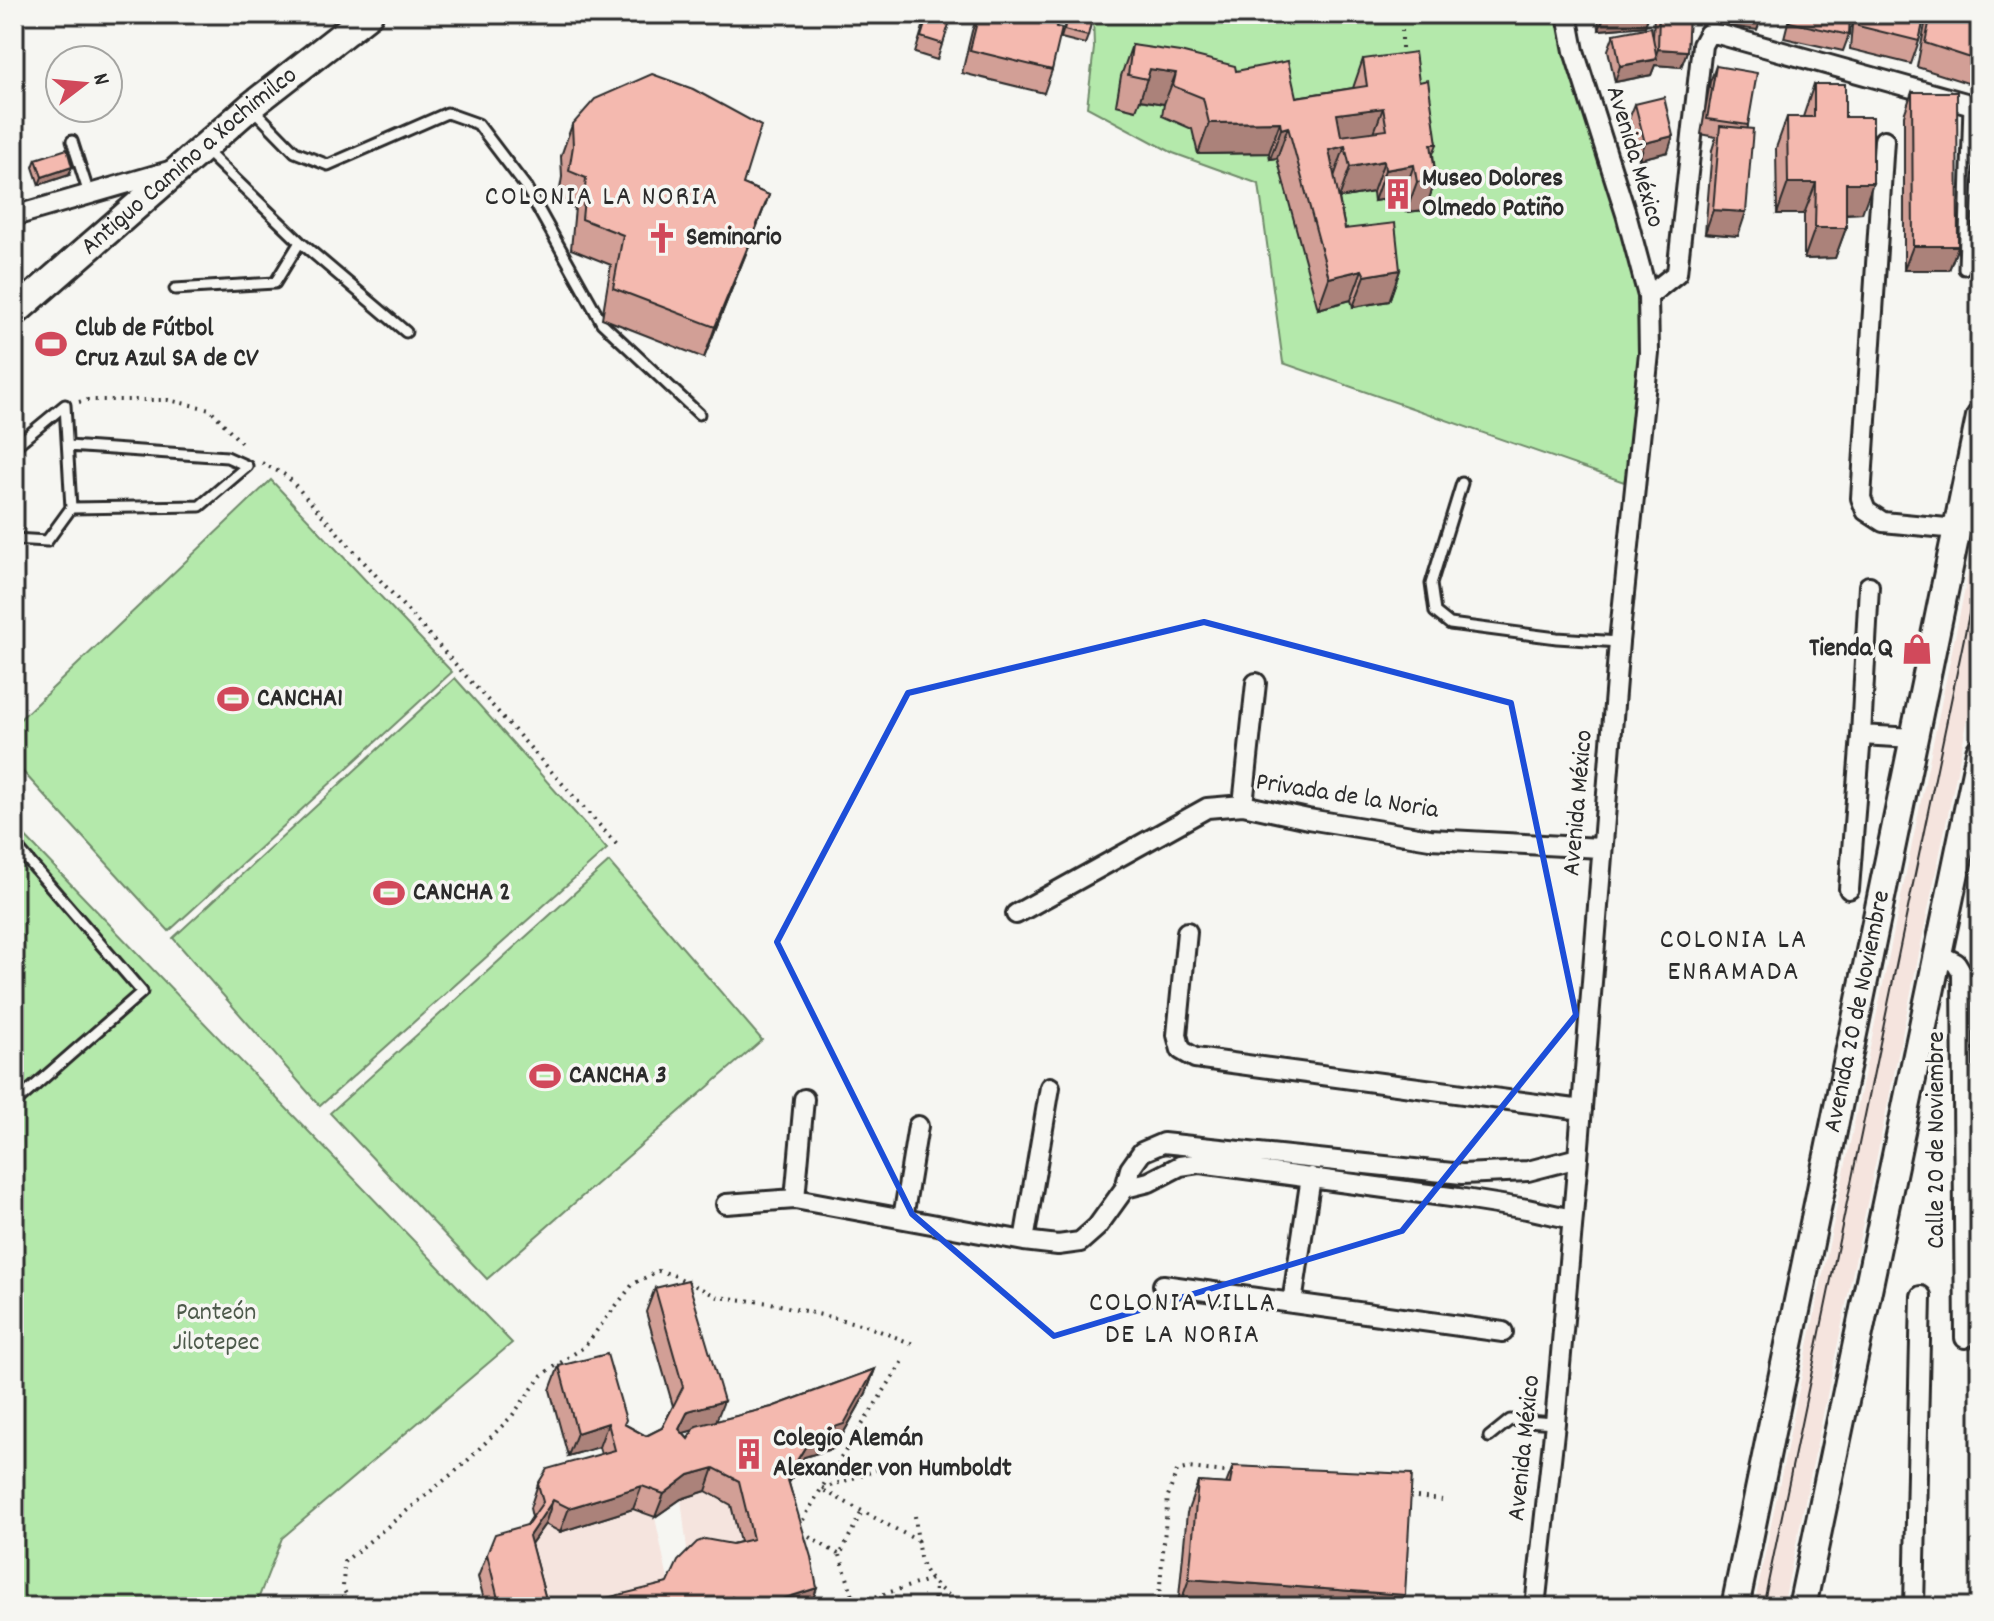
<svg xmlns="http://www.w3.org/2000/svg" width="1994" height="1621" viewBox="0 0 1994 1621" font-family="Dekko,sans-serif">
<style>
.built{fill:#f5e4de}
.green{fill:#b4e9ab;stroke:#708a6b;stroke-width:2}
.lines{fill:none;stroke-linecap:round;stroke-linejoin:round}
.service-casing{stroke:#2b2b2b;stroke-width:15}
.minor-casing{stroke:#2b2b2b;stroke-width:24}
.secondary-casing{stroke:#2b2b2b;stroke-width:32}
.path{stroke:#2b2b2b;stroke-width:4;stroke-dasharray:2 6;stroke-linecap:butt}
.service{stroke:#f6f6f2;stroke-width:9}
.minor{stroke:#f6f6f2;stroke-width:18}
.secondary{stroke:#f6f6f2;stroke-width:26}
.tram{stroke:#2b2b2b;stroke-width:2}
.wall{fill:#d29f96;stroke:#2b2b2b;stroke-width:2;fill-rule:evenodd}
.shaded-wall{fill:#ab827a;stroke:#2b2b2b;stroke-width:2}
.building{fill:#f4b9af;stroke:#2b2b2b;stroke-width:2;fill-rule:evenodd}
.marked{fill:none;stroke:#1d4ed8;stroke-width:6;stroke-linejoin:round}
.labels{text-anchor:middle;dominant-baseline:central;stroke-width:7;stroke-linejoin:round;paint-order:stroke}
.street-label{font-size:26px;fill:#2b2b2b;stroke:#f6f6f2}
.poi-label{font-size:26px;font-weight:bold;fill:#2b2b2b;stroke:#f6f6f2;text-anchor:start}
.park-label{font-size:26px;fill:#4d5a4b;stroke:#f6f6f2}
.neighbourhood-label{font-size:28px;letter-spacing:2px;fill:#2b2b2b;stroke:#f6f6f2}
</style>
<rect width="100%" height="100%" fill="#f6f6f2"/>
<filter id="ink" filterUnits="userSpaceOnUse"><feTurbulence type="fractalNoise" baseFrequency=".0125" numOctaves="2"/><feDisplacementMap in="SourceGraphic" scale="16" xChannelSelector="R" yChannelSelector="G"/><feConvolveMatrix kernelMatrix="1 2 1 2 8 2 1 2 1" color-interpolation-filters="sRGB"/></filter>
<g filter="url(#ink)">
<path class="built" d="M1980,516V660L1962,747L1783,1607H1754Z
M706,1491L731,1505L745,1563L689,1566L681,1499Z
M633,1509L655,1517L669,1585L657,1607H533L520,1559L545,1524Z"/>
<path class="green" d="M1093,14H1570L1589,133L1644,276L1652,352L1624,482L1283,363L1259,184L1173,153L1087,107L1094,48Z
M271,480L452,672L169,931L14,762V725Z
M455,678L607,849L320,1106L173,938Z
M14,825L512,1343L282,1538L255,1607H14Z
M609,862L762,1040L487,1279L330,1113Z"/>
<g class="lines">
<defs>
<path id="service" d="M253,109L295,152L328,165L447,113L478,124L526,187L602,323L699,414
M72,141L89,194
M206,151L300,242L406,332
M1964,269L1969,104
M175,289L275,283L300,242
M68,446L227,457L247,466L200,506L71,508
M14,447L65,405
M1462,483L1431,584L1435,612L1450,624L1557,638L1619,642
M14,539L47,541L71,508L65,405
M14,844L142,992L14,1104
M1489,1437L1510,1420L1555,1423"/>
<path id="minor" d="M1884,140L1861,498L1866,511L1883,522L1957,529
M14,216L173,170
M1648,296L1677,273L1702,45L1708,34H1718L1980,107
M1869,586L1861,735L1914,738
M1243,805L1256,683
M1849,889L1861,735
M1016,914L1207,808L1243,805L1308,819L1430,839L1601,848
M1187,932L1177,1035L1181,1050L1195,1058L1582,1110
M1938,954L1956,963L1962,973L1965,1338
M1125,1188L1149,1182L1180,1166L1200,1163L1458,1198L1527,1209L1572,1219
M795,1199L804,1099
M726,1204L795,1199L1024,1241L1058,1245L1080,1242L1097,1227L1125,1188L1130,1169L1142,1152L1163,1143L1462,1174L1528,1171L1578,1158
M903,1218L918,1126
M1024,1241L1050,1087
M1163,1285L1503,1332
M1292,1303L1311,1177
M1535,1607L1555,1423L1578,1158L1619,642L1649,353L1648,296L1626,214L1574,51L1567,14
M1914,1607L1921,1296"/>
<g id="secondary">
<path id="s1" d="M14,313L251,106L369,14"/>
<path id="s2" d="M1735,1607L1980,417"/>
<path d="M1802,1607L1980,752"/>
</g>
</defs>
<use href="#service" class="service-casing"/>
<use href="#minor" class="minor-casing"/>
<use href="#secondary" class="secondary-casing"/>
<path class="path" d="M1402,14V56
M79,402L87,400H168L210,409L244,446
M262,463L287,476L618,846
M900,1462L821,1489L905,1358
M1409,1496L1442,1500
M915,1516C917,1530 917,1547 921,1561C928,1584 951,1599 972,1607
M799,1527L821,1489L918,1541
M802,1533L840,1555L862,1511
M840,1555L855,1603L932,1579
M354,1607L343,1589L344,1562L463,1465L512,1416L542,1375L584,1347L633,1284L658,1271L671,1274L718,1297L771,1303L864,1325L916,1345
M842,1607L855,1603V1607
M934,1607L935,1583
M1158,1607L1168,1496L1177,1471L1189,1468L1234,1473"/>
<use href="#service" class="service"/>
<use href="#minor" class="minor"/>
<use href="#secondary" class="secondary"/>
<path class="tram" d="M1763,1607L1980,561"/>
</g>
<path class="wall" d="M927,14H952L937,60L915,53Z
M978,14H1005L1040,23L1044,14H1059L1056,27L1052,70L1044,93L962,73L972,31Z
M1068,14L1088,36L1085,44L1061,38Z
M1598,14H1649L1645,26L1599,30Z
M1654,14H1689L1687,51L1681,67L1655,65L1651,75L1615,82L1608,50L1614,34L1653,39Z
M1790,14H1850L1849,35L1843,51L1784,38Z
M1853,14H1925L1919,41L1911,64L1850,49Z
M1927,14H1980V87L1917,67Z
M1132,45L1236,71L1296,97L1353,88L1363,59L1419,82L1437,144L1433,154L1436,179L1425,210L1406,212L1403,196L1374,201L1373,192L1339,198L1345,229L1400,270L1389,301L1353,307L1351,300L1318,309L1277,158L1270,159L1269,153L1198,154L1192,129L1162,116L1164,104L1140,100L1136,110L1116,105L1121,76Z
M1716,66L1748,125L1738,236L1705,233L1712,150L1716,137L1701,134L1710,82Z
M1814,84L1845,117L1862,213L1846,214V228L1835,258L1804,259V214H1777L1776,148L1787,117H1803Z
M1912,92L1958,246L1949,270H1904V115Z
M1635,104L1668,152L1639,159L1629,119Z
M572,125L743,184L769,195L757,226L704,358L602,318L611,265L571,249L575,208L558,201L562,177L561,156Z
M36,159L69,175L39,185L33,167Z
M655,1288L717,1421L772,1407L875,1369L866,1393L835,1448L804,1457L789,1483L817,1588L810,1607H578L668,1583L732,1544L740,1542L731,1505L706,1491L681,1499L655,1517L633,1509L560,1532L545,1524L531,1544L548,1607H486L478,1577L487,1554L527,1525L532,1517L530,1508L538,1484L601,1454L599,1447L568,1456L550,1390L559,1366L624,1424L646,1436L662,1428L673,1406L646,1312ZM693,1430L688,1439L683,1433Z
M1233,1466L1405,1595L1401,1607H1178L1187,1513L1198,1482L1226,1484Z"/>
<path class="shaded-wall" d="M1605,14H1649L1645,26L1599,30Z
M1711,14H1763L1757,30L1708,23Z
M1658,49L1687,51L1681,67L1655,65L1651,75L1615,82L1620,66L1654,60Z
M1150,69L1176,73L1164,104L1140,100Z
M1383,108L1372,138L1326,145L1337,114Z
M1280,122L1269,153L1198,154L1209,123Z
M1288,127L1277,158L1270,159L1281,129Z
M1673,136L1668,152L1639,159L1645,143Z
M1345,146L1334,177L1329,150Z
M1384,161L1373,192L1339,198L1350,167Z
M1414,165L1403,196L1374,201L1385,170Z
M72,167L69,175L39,185L42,177Z
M1436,179L1425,210L1406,212L1417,182Z
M1788,183H1816L1804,214H1777Z
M1846,183H1873L1862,213L1835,214Z
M769,195L757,226L704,358L715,327Z
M1713,210L1746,212L1738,236L1705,233Z
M1815,228H1846L1835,258L1804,259Z
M1913,246H1958L1949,270H1904Z
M1362,270L1351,300L1318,309L1329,278Z
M1400,270L1389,301L1353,307L1365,276Z
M875,1369L866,1393L835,1448L804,1457L778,1500L787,1477L813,1434Z
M724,1401L715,1424L680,1434L679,1429L688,1411Z
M608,1423L599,1447L568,1456L577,1433Z
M714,1468L706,1491L681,1499L655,1517L664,1494L689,1475Z
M642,1486L633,1509L560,1532L569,1508Z
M553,1500L545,1524L520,1559L529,1536Z
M1189,1579L1405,1595L1401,1607H1179Z
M817,1588L810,1607H757Z"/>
<path class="building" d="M928,14H952L943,44L921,37Z
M979,14H1005L1043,24L1045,14H1059L1056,27L1062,28L1052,70L970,50Z
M1068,14L1092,19L1088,36L1064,30Z
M1659,14H1689L1687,51L1658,49Z
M1792,14H1850L1849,35L1789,22Z
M1859,14H1925L1919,41L1858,26Z
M1931,14H1980V61L1925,43Z
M1651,27L1657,59L1620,66L1614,34Z
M1132,45L1180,52L1235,66L1236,71L1288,61L1296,97L1367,86L1363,59L1415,52L1419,82L1428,80L1437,144H1431L1436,179L1417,182L1414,165L1385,170L1384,161L1350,167L1345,146L1329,150L1345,229L1395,223L1400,270L1365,276L1362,270L1329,278L1288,127L1281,129L1280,122L1209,123L1203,98L1173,86L1176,73L1150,69L1147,79L1128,75ZM1383,108L1387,130L1341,136L1337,114Z
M1716,66L1757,73L1748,125L1707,119Z
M652,74L693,89L761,126L743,184L769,195L715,327L613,288L623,235L582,219L586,178L569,171L573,146L572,125L595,99Z
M1814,84H1845V117H1873V183H1846V228H1815L1816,183H1788L1787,117H1814Z
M1912,92H1957L1958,246H1913Z
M1664,97L1673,136L1645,143L1635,104Z
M1720,126L1753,129L1746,212L1713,210Z
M67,149L72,167L42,177L36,159Z
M688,1280L724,1401L688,1411L679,1429L688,1439L696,1426L772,1407L875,1369L844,1424L813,1434L787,1477L811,1557L817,1588L757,1607H752L732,1597L729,1607H578L582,1604L668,1583L678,1561L697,1542L705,1539L732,1544L753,1539L739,1481L714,1468L689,1475L664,1494L642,1486L569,1508L553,1500L529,1536L548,1607H507L498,1599L487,1554L495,1534L527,1525L543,1502L538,1484L547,1469L615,1450L608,1423L577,1433L559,1366L607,1354L626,1420L624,1424L646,1436L662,1428L683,1387L655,1288Z
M1233,1466L1412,1474L1405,1595L1189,1579L1198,1482L1230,1484Z"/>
</g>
<path class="marked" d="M1204,622L1511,703L1576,1015L1402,1231L1054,1336L912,1214L777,942L908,693Z"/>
<defs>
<symbol id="building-bare" viewBox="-9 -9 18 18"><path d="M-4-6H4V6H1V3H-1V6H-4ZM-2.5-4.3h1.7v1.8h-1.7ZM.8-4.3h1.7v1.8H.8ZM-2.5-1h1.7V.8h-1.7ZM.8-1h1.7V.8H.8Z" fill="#d1495b" stroke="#f6f6f2" stroke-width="2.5" paint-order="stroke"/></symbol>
<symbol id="church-bare" viewBox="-9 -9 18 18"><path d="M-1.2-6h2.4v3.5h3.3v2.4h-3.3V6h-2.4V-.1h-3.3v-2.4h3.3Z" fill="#d1495b" stroke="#f6f6f2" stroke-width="2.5" paint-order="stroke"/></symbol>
<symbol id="stadium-bare" viewBox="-9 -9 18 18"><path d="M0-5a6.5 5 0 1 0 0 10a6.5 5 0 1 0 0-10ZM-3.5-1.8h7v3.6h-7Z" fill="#d1495b" stroke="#f6f6f2" stroke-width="2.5" paint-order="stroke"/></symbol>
<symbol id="shop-bare" viewBox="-9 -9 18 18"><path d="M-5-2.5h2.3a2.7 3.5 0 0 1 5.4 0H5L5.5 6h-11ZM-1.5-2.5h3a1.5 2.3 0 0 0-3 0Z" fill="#d1495b" stroke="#f6f6f2" stroke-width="2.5" paint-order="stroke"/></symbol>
</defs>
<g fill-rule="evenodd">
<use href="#building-bare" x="1376" y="172" width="44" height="44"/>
<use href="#church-bare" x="640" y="216" width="44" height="44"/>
<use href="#stadium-bare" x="29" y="322" width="44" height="44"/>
<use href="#shop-bare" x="1895" y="627" width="44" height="44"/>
<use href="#stadium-bare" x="211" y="677" width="44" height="44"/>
<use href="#stadium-bare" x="367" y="871" width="44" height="44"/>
<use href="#stadium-bare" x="523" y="1054" width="44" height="44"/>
<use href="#building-bare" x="727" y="1432" width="44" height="44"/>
</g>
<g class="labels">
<g class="street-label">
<text transform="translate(1634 157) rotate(73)">Avenida México</text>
<text stroke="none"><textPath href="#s1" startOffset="232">Antiguo Camino a Xochimilco</textPath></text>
<text transform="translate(1347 797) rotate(9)">Privada de la Noria</text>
<text transform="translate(1579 803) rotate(-85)">Avenida México</text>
<text stroke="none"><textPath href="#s2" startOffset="608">Avenida 20 de Noviembre</textPath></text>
<text transform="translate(1937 1140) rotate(-90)">Calle 20 de Noviembre</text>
<text transform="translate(1525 1448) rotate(-84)">Avenida México</text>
</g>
<g class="poi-label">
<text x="1422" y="179">Museo Dolores<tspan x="1422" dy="30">Olmedo Patiño</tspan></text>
<text x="686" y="238">Seminario</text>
<text x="75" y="329">Club de Fútbol<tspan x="75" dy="30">Cruz Azul SA de CV</tspan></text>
<text x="1893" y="649" text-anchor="end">Tienda Q</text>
<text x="257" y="699">CANCHA1</text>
<text x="413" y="893">CANCHA 2</text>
<text x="569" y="1076">CANCHA 3</text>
<text x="773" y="1439">Colegio Alemán<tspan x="773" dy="30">Alexander von Humboldt</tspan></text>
</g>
<g class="park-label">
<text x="216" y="1313">Panteón<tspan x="216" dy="30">Jilotepec</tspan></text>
</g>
<g class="neighbourhood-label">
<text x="602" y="199">COLONIA LA NORIA</text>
<text x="1734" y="942">COLONIA LA<tspan x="1734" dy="32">ENRAMADA</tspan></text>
<text x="1183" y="1305">COLONIA VILLA<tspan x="1183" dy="32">DE LA NORIA</tspan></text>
</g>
</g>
<rect width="1994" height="1621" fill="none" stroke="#f6f6f2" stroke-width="48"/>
<rect x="24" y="24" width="1946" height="1573" fill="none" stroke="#2b2b2b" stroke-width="3" filter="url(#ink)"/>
<g transform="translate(84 84) rotate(74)"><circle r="38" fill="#f6f6f2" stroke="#a5a5a2" stroke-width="2"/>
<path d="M0-6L14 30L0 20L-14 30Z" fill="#d1495b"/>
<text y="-12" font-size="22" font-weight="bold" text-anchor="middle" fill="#2b2b2b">N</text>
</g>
</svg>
